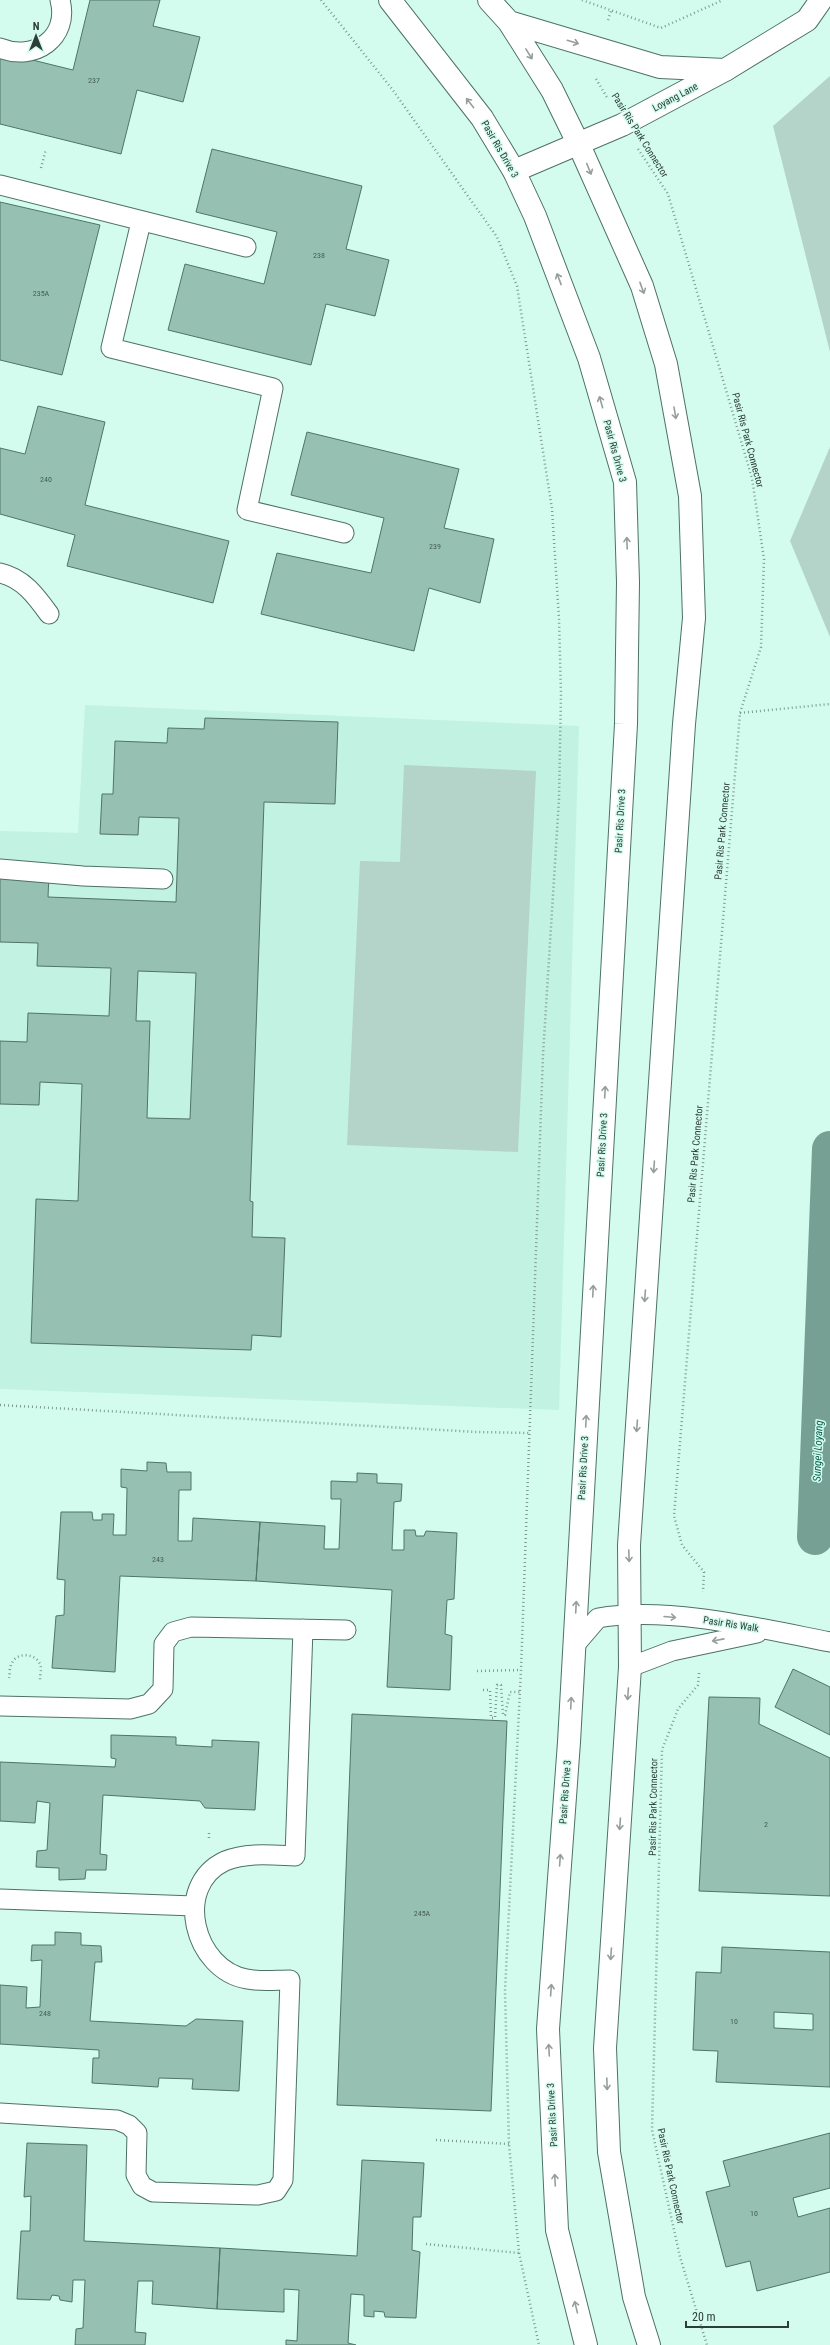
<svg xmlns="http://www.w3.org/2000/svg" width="830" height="2345" viewBox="0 0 830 2345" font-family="'Roboto Condensed',sans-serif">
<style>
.built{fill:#c1f2e2}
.green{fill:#b4d3c9}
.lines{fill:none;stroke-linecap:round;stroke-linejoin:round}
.canal{stroke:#76a093;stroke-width:36}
.building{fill:#95c0b2;stroke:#507469;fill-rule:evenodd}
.lane-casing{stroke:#4d7166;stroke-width:21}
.street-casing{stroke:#4d7166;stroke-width:24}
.primary-casing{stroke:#4d7166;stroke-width:24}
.path{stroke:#7e9b91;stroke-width:2.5;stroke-dasharray:1 3;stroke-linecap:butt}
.lane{stroke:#fff;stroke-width:19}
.street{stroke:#fff;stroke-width:22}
.primary{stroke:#fff;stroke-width:22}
.oneway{stroke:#969e9c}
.labels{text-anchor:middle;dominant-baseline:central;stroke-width:3;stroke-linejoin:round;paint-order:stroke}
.number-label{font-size:8px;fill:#475e56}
.street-label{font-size:10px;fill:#2d3d38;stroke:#d3fcee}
.water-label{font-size:11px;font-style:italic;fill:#095f4d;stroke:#d3fcee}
</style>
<rect width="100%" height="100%" fill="#d3fcee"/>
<path class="built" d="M85,705L579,726L559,1410L0,1389V831L78,833Z"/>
<path class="green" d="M830,76V352L773,126Z
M830,447V637L790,541Z
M404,765L536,771L518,1152L347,1145L360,861L400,862Z"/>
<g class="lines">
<path class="canal" d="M815,1537L830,1149"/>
</g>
<path class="building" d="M90,0H160L153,26L200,37L183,102L137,90L121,154L0,124V52L73,70Z
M212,149L362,186L346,249L389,260L375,316L326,304L311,365L168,330L185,264L264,284L277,232L196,212Z
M0,202L100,225L62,375L0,360Z
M38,406L105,422L85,505L229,541L213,603L67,566L75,535L0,514V448L25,454Z
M307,432L459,469L444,528L494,539L480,603L429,588L414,651L261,614L277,553L371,573L384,518L291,495Z
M205,718L338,722L335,804L264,802L250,1201L253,1202L252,1237L285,1238L281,1337L252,1335L251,1350L31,1343L36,1199L78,1201L82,1084L40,1082L39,1105L0,1104V1041L27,1042L28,1013L109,1016L111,968L37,966L38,943L0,942V872L49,874L48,897L176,902L179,818L139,817L138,835L100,834L102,794H113L115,741L167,743L168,728L204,729ZM138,971L196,973L190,1119L147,1118L150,1021H136Z
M147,1462L166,1463L167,1472H191V1490H179L178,1541H192L193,1518L260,1522L256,1581L120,1576L115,1672L52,1668L56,1616L64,1615L65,1580L57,1579L61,1512H92L93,1520H102V1514H114L113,1535H126L127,1488L121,1487V1469L147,1471Z
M357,1473L377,1474V1483L402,1484L401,1501L394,1502L392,1550H404V1530H415L416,1536H424L426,1531L457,1533L454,1599L447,1600L445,1634L452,1636L450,1690L387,1687L392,1590L256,1581L260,1522L325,1526L324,1549H339L341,1499H331V1481L357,1482Z
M793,1669L830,1687V1735L775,1707Z
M709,1697L760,1698L759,1724L830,1758V1896L699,1891Z
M352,1714L507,1721L491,2111L337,2105Z
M111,1735L176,1737V1745L212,1747V1740L259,1742L255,1810L205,1808L200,1801L103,1795L100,1854L107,1855L106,1870H86L85,1879L59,1880V1868L36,1867L37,1851L47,1850L50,1803L37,1801L35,1823L0,1821V1762L115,1767L116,1759L111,1758Z
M55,1932L81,1933V1945L101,1946L102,1962H95L90,2021L186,2026L196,2019L243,2021L239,2091L192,2089L193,2079L159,2078L158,2087L92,2083L93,2058H99V2050L0,2044V1985L27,1987L26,2008L40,2007L42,1960L31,1961L32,1945H55Z
M722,1947L830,1952V2087L716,2082L718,2051L693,2050L696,1972L721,1973ZM774,2012L813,2014V2030L774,2028Z
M830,2133V2188L793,2198L798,2217L830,2208V2272L757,2291L750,2261L726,2267L706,2192L730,2186L723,2161Z
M27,2143L87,2145L84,2241L220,2248L217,2309L152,2304L153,2281H138L135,2332L146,2333L145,2345H75L76,2329L83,2328L85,2280H73L72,2302L60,2300L59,2296L52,2295L50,2300L17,2299L21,2231H30L31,2196L24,2197Z
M362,2160L424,2163L421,2217H413L412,2250L420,2252L416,2318L385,2317L384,2312L374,2311V2317L364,2316V2295L351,2294L348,2343L356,2345H286V2340L297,2341L299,2290L284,2289V2312L217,2309L220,2248L357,2256Z"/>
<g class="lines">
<defs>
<path id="lane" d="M0,48C34,62 70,38 60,0
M0,185L246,247
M141,222L111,348L273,388L247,510L344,533
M0,573C23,578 36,596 49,614
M0,869L83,876L163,879
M574,1646L598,1618C669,1606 759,1628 830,1642
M630,1667L672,1651L757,1633
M0,1706L130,1709L149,1704L163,1689L164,1644L173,1632L191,1627L346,1630
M0,1899L194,1906
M0,2113L117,2120L129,2125L137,2133L136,2175L142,2186L153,2192L258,2195L276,2191L283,2180L290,1980C276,1980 261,1982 247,1979C194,1970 172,1886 225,1861C247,1852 272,1855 295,1856L303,1629"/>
<path id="street" d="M514,171L622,125L725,70L807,20L821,0"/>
<path id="primary" d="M390,0L482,118L514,171L535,216L589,358L625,482L628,582L626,724L569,1742L548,2029L557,2230L586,2345
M489,0L509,22L552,90L579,145L642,286L666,364L690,496L694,618L684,724L629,1545L630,1667L605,2048L609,2152L634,2297L649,2345
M509,22L660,67L725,70"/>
</defs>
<use href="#lane" class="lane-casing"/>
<use href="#street" class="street-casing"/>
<use href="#primary" class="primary-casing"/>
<path class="path" d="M321,0L392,89L497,237L517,286L552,509L559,619L561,695L559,799L543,1055L521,1670L505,1991L509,2144L519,2253L539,2345
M582,0L661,28L723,0
M608,20L611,11
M596,79L608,99
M638,149L668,194L752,478L764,559L761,647L740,713L674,1516L682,1545L704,1572L703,1592
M41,168L46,149
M740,713L830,704
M0,1405L477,1432L529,1433
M825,1459L830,1464
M477,1671L521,1670
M699,1673L698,1685L678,1709L662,1750L652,2130L680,2257L707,2345
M9,1678C10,1674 9,1667 12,1663C17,1652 35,1653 40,1664C42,1669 40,1675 40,1680
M483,1690H490L491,1718H495L497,1685H501L503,1715H505L510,1692H520
M209,1838V1830
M436,2140L509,2144
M426,2244L519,2253"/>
<use href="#lane" class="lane"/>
<use href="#street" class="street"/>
<use href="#primary" class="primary"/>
</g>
<defs><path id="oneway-shaft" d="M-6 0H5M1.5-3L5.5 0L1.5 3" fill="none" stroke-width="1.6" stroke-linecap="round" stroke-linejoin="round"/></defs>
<g class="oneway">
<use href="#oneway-shaft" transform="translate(573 42) rotate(17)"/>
<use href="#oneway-shaft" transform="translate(529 54) rotate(58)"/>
<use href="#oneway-shaft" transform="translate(470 103) rotate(-128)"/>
<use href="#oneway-shaft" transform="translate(589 169) rotate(68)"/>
<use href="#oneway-shaft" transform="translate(559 279) rotate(-111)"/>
<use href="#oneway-shaft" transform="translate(642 288) rotate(70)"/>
<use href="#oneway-shaft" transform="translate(601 402) rotate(-106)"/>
<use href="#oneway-shaft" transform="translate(675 413) rotate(80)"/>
<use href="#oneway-shaft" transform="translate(627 543) rotate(-92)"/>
<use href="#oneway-shaft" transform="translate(605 1092) rotate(-87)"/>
<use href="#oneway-shaft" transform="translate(654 1167) rotate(94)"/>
<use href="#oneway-shaft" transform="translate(593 1291) rotate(-87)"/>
<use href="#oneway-shaft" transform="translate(645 1296) rotate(94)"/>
<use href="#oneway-shaft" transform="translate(586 1421) rotate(-87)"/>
<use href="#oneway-shaft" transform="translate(637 1426) rotate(94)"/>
<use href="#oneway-shaft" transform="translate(629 1556) rotate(88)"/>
<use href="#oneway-shaft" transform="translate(576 1607) rotate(-87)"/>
<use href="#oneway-shaft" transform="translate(670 1617) rotate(5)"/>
<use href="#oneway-shaft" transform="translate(718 1640) rotate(169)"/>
<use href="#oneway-shaft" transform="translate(628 1694) rotate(94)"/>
<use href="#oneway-shaft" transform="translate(571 1703) rotate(-87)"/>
<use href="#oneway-shaft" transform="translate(620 1824) rotate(94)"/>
<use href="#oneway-shaft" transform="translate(560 1860) rotate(-86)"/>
<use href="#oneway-shaft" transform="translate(611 1954) rotate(94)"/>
<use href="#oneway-shaft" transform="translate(551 1990) rotate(-86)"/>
<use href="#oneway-shaft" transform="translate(549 2050) rotate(-93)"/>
<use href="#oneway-shaft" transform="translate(607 2084) rotate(88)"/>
<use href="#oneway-shaft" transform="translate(555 2180) rotate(-93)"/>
<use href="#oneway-shaft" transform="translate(576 2307) rotate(-104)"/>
</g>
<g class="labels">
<g class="number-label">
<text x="94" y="80">237</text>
<text x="319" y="255">238</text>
<text x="41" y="293">235A</text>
<text x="46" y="479">240</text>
<text x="435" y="546">239</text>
<text x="158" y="1559">243</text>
<text x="766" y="1824">2</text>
<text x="422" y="1913">245A</text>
<text x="45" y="2013">248</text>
<text x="734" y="2021">10</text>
<text x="754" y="2213">10</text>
</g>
<g class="street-label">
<text transform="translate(675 97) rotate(-28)">Loyang Lane</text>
<text transform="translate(640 135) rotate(58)">Pasir Ris Park Connector</text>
<text transform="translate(500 149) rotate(60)">Pasir Ris Drive 3</text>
<text transform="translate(748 440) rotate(75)">Pasir Ris Park Connector</text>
<text transform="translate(615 451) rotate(75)">Pasir Ris Drive 3</text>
<text transform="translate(620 821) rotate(-87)">Pasir Ris Drive 3</text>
<text transform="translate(722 831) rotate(-85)">Pasir Ris Park Connector</text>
<text transform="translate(602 1145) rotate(-87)">Pasir Ris Drive 3</text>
<text transform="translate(695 1154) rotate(-85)">Pasir Ris Park Connector</text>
<text transform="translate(583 1468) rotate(-87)">Pasir Ris Drive 3</text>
<text transform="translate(731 1624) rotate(9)">Pasir Ris Walk</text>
<text transform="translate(565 1792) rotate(-86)">Pasir Ris Drive 3</text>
<text transform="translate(653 1807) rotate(-89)">Pasir Ris Park Connector</text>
<text transform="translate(552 2115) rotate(-93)">Pasir Ris Drive 3</text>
<text transform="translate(671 2176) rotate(78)">Pasir Ris Park Connector</text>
</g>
<g class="water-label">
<text transform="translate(818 1451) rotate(-88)">Sungei Loyang</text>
</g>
</g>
<g transform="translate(36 36)" stroke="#d3fcee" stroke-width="3" paint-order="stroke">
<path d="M0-3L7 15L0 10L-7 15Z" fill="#2d3d38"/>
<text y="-6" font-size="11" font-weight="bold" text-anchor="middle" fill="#2d3d38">N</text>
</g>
<path d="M686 2321v6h102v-6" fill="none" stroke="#2d3d38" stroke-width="2"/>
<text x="692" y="2321" font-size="12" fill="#2d3d38" stroke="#d3fcee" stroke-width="3" paint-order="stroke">20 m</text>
</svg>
